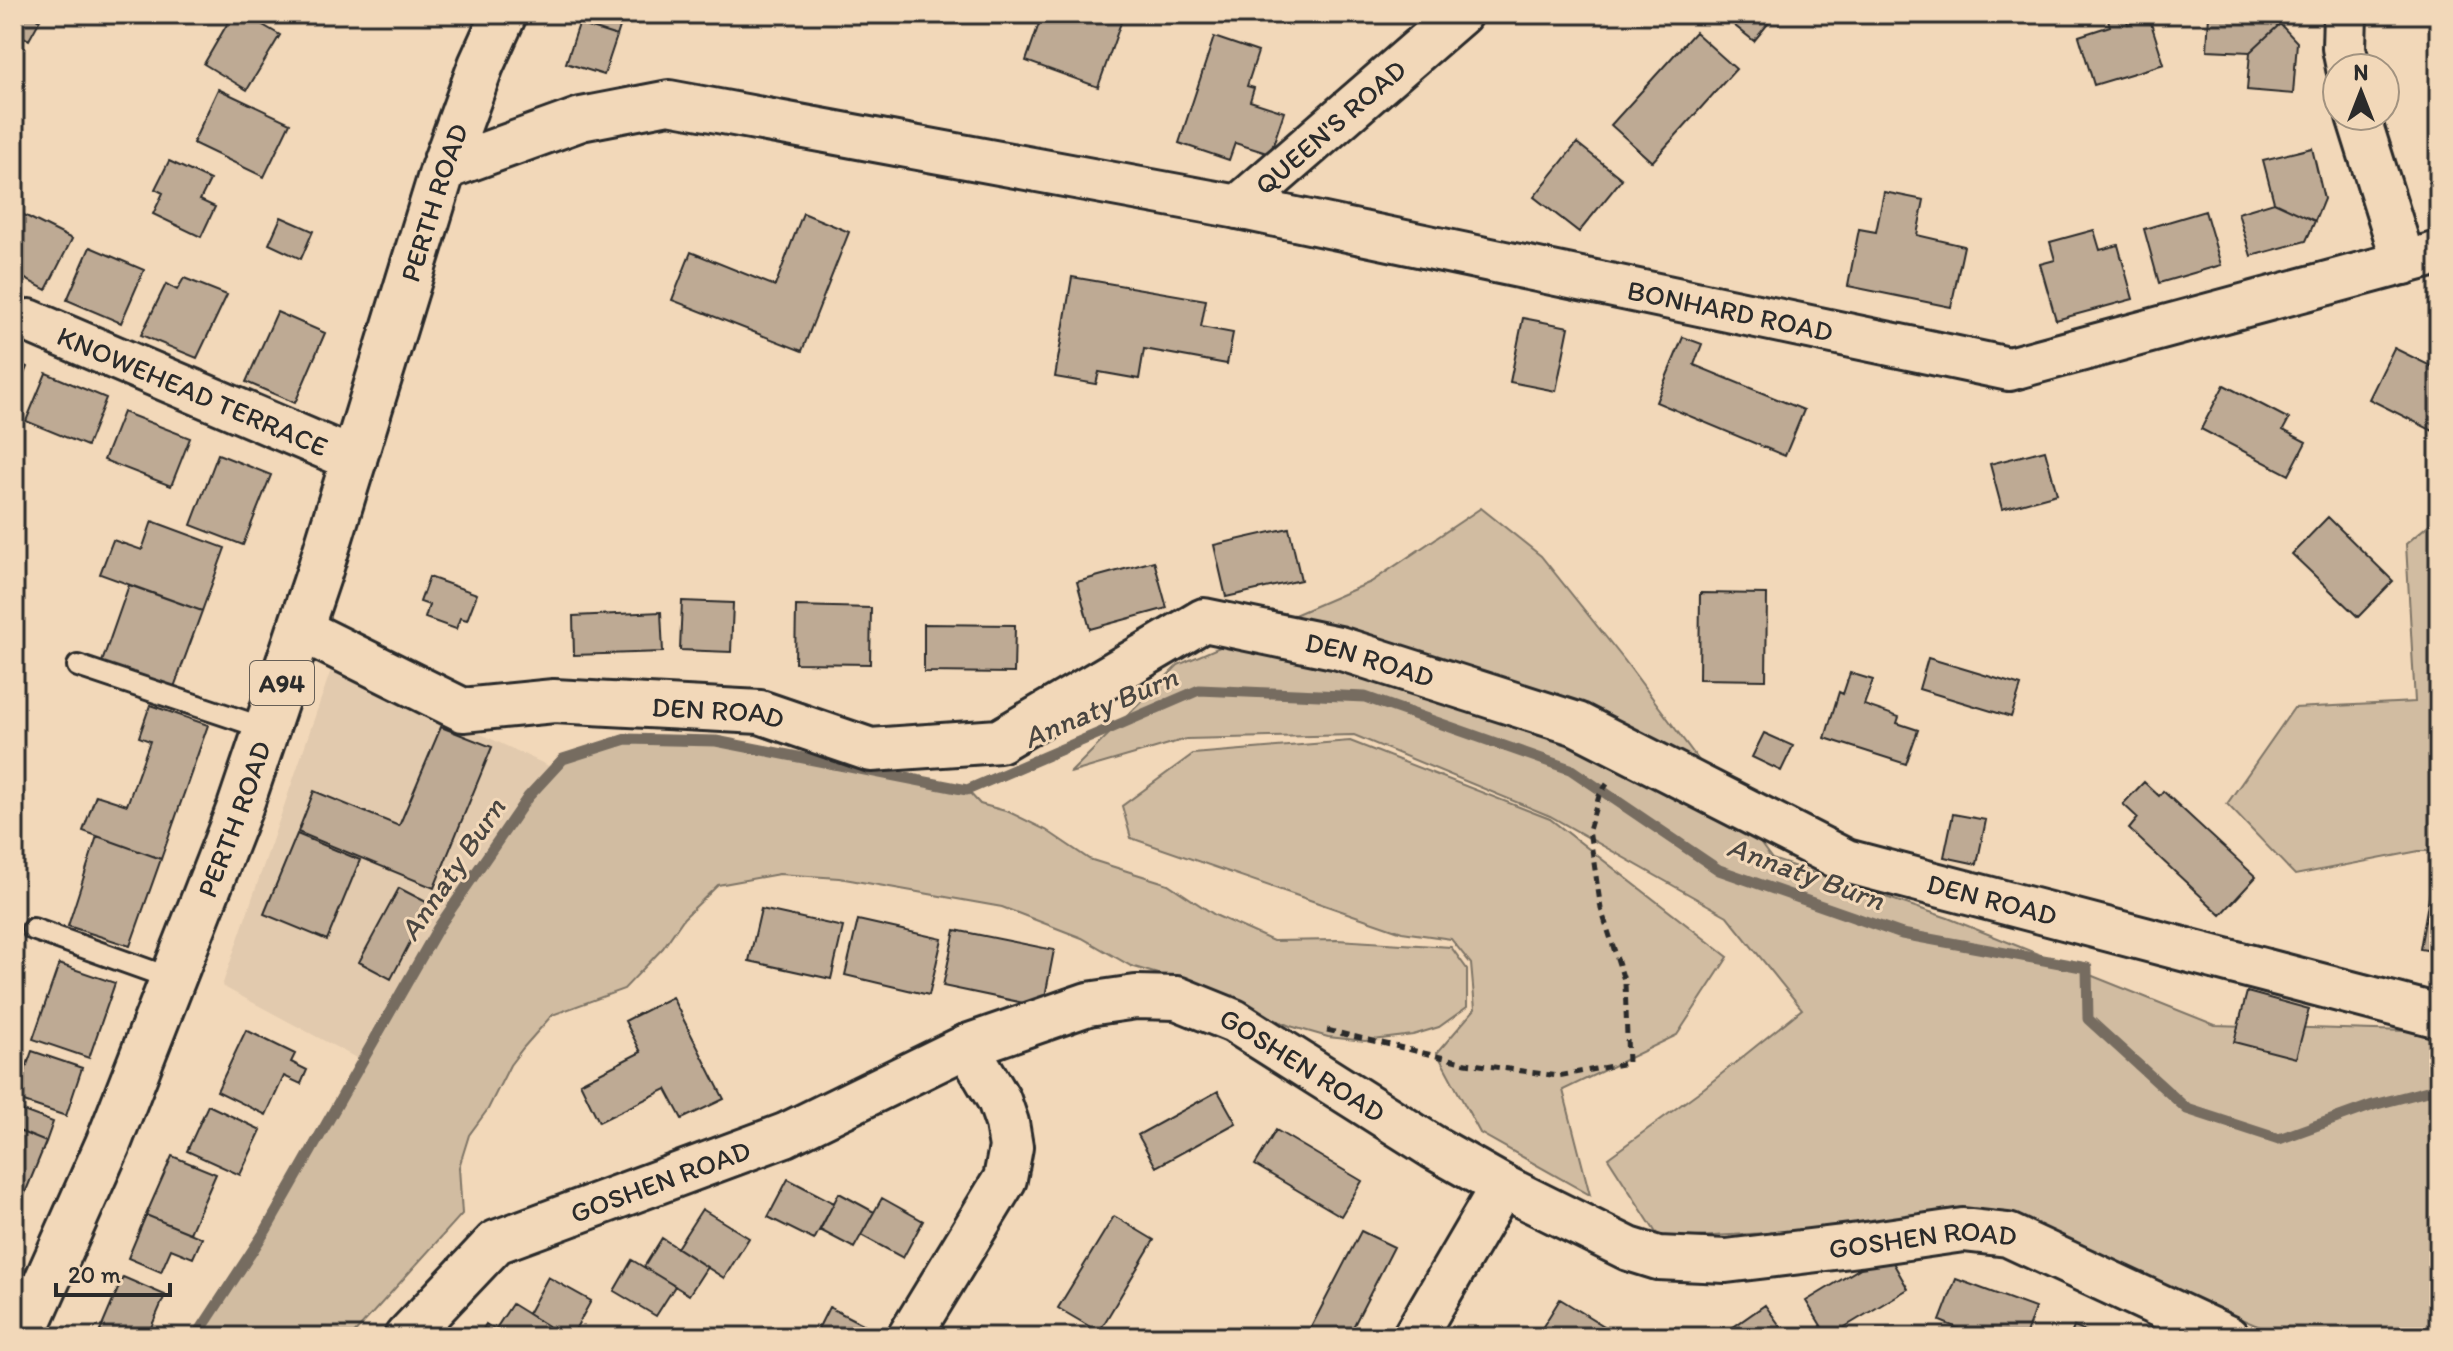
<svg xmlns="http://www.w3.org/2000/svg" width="2453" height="1351" viewBox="0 0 2453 1351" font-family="Itim,sans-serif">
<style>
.built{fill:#e2caae}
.green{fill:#d1bca1;stroke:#7e7466;stroke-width:2}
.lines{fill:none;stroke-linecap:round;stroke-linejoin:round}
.stream{stroke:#766c60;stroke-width:11}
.building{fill:#beaa94;stroke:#2b2b2b;stroke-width:2}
.service-casing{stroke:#2b2b2b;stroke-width:26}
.minor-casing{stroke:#2b2b2b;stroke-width:48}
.primary-casing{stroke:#2b2b2b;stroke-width:50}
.path{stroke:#2b2b2b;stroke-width:5;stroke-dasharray:8 6;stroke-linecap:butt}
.service{stroke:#f2d8b9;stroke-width:20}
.minor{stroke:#f2d8b9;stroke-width:42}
.primary{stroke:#f2d8b9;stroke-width:44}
.labels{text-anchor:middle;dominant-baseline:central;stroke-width:6;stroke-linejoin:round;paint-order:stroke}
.shield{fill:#f2d8b9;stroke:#675f56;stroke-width:2}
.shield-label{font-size:26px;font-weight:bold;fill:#2b2b2b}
.street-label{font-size:28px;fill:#2b2b2b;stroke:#f2d8b9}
.water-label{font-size:30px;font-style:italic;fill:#4a4641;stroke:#f2d8b9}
</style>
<rect width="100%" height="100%" fill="#f2d8b9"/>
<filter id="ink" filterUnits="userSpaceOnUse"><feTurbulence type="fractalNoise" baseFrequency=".0125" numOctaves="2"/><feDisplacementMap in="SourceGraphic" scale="16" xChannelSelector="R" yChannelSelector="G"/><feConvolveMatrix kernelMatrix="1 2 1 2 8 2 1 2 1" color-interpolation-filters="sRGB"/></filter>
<g filter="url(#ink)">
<path class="built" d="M333,664L555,769L362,1061L222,986Z"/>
<path class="green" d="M1481,508L1541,556L1625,661L1772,859L1948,918L2215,1025L2439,1032V1337H2283L2010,1219L1660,1239L1608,1158L1704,1088L1802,1009L1727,916L1550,816L1354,735L1186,739L1070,773L1178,665L1371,582Z
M2439,516V851H2419L2295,875L2227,804L2294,708L2415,702L2406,544Z
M626,739L716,741L967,790L980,804L1009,812L1046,830L1089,859L1168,884L1215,915L1273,941L1337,940L1451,947L1467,969V1007L1439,1027L1413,1035L1365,1041L1328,1037L1290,1026L1194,985L1131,966L1082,938L1002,907L839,878L779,874L718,885L684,918L663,948L624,989L552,1015L523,1048L510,1065L488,1109L469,1135L459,1167L462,1214L351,1337H196L266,1229L438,928L528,797L563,759Z
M1350,741L1550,819L1728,957L1677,1035L1563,1090L1590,1195L1480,1133L1437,1053L1475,1009L1471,964L1451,939L1402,932L1131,838L1122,806L1193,754Z"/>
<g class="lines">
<path class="stream" d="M196,1337L266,1230L438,928L528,797L563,759L626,739L716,741L967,790L1199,690L1365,697L1570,769L1719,870L1902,934L2087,968L2088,1019L2187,1109L2279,1139L2373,1105L2439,1088"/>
</g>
<path class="building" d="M14,14H28L40,20L29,40L14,32Z
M233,14H244L280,35L247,90L204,64Z
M582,14H624L617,36L579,24Z
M1055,14H1124L1098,87L1026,61L1042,15L1053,19Z
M1720,14H1776L1754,41Z
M2113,14H2125L2128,24L2149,17L2164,64L2094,85L2079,36L2110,26L2107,16Z
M2209,14H2270L2280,24L2250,52L2207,50Z
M579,24L617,36L604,75L566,63Z
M2280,24L2297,42L2293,94L2247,90L2250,52Z
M1695,32L1736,69L1652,162L1611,125Z
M1214,37L1258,52L1247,86L1254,88L1250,101L1284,112L1270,154L1235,143L1229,160L1179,143Z
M218,89L290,123L264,177L193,143Z
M1577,143L1622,179L1579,232L1534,197Z
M2312,148L2324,199L2315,221L2274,202L2263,160Z
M169,161L210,180L200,200L215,207L201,237L153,214L163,193L155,189Z
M1884,192L1924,200L1917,235L1964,246L1951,307L1848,286L1859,229L1876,232Z
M2274,202L2315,221L2306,241L2251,256L2238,213Z
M2205,211L2221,265L2159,283L2144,229Z
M18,212L72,239L46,290L14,273V221Z
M803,213L849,232L802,351L672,300L691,252L775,286Z
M281,217L313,231L301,259L269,244Z
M2094,230L2100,250L2118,245L2133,299L2056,320L2040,264L2055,260L2050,242Z
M90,247L144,270L121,323L67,300Z
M1072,277L1206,300L1201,327L1233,333L1227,364L1144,349L1139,379L1099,372L1096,384L1055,377Z
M184,278L227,295L197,358L141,335L166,284L177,290Z
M277,312L325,333L295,403L246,382Z
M1523,318L1569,327L1556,391L1510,382Z
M1683,337L1702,344L1694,365L1804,410L1785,456L1656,402Z
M2394,348L2439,370V434L2369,399Z
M14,361L27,367L14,397Z
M46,373L106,398L87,446L26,421Z
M2224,385L2289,419L2283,430L2306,442L2289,475L2201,429Z
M123,412L190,438L171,486L104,460Z
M2045,450L2057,494L2002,509L1990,464Z
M218,454L271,475L243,545L191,525Z
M2328,517L2393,581L2358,617L2292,554Z
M152,521L225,548L202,611L100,574L113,540L142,550Z
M1289,528L1301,580L1226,597L1214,545Z
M1154,561L1167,608L1090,629L1077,582Z
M429,577L477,594L467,620L460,618L456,629L425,618L429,605L420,602Z
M129,585L202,611L173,690L101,665Z
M1700,593L1767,594L1766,680L1699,679Z
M682,601L733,603L731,652L680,650Z
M796,606L871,608L870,664L795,663Z
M661,612L663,652L574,655L573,616Z
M924,624L1015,625L1014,673L924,672Z
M1928,658L2021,686L2011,717L1919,689Z
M1850,673L1873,680L1864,705L1899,717L1897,723L1918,730L1906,764L1825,738L1839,692L1843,694Z
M150,705L208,725L161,859L83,831L96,795L127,805L150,741L139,737Z
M441,727L492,747L434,888L298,832L314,791L399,826Z
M1764,733L1793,746L1781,771L1752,757Z
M2144,782L2159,796L2163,791L2256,877L2221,915L2129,829L2138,818L2123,804Z
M1953,814L1986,820L1977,864L1944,857Z
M297,834L360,860L327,940L264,914Z
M97,836L161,859L130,946L68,926Z
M2435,863L2439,864V952L2420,949Z
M399,888L430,904L391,979L359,962Z
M761,909L843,927L831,979L749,961Z
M858,920L942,939L929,995L845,975Z
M955,930L1054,950L1043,1007L943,986Z
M59,964L115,983L89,1058L33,1039Z
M2247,992L2309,1009L2296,1058L2234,1042Z
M672,997L724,1099L682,1119L666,1089L599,1122L580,1083L641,1052L625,1021Z
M246,1030L295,1054L291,1062L307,1070L301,1084L284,1076L266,1115L217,1091Z
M32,1051L82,1068L66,1116L15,1099Z
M1218,1091L1236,1123L1156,1167L1138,1135Z
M208,1105L261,1130L240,1175L187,1151Z
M18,1109L53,1122L46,1142L14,1129Z
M14,1129L46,1142L14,1220Z
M1276,1130L1362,1181L1341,1216L1255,1165Z
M172,1156L216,1174L190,1233L146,1215Z
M788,1179L834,1203L814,1240L768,1217Z
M839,1193L874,1212L854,1248L820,1230Z
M882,1198L923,1221L903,1258L861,1235Z
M702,1209L749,1238L724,1278L677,1248Z
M146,1215L202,1238L193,1258L171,1249L161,1272L128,1258Z
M1114,1216L1154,1240L1099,1332L1058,1308Z
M1361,1231L1394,1247L1348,1337H1306Z
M662,1238L707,1267L689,1295L644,1267Z
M1887,1252L1908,1289L1828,1337L1806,1301Z
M632,1260L675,1286L656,1316L614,1291Z
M123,1277L165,1295L147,1337H114L100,1331Z
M548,1277L591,1301L571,1337L559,1333L528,1314Z
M1956,1279L2035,1308L2025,1337H1979L1940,1321Z
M1560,1299L1622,1337L1537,1336Z
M512,1304L559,1333L557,1337H507L495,1330Z
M1765,1305L1788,1337H1719Z
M829,1307L870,1328L865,1337H814Z
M486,1324L495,1330L507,1337H478Z
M2074,1327L2101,1337H2070Z"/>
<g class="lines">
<defs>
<path id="service" d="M78,666L267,729
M33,929L173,979"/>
<g id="minor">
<path d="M2345,14L2344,48L2348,68"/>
<path d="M2358,116L2404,263"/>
<path id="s1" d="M443,169L581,119L669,102L1238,207L2009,369L2439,253"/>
<path id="s2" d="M1238,207L1460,14"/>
<path id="s3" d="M29,321L355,460"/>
<path id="s4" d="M300,629L463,710L554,701L760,712L871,750L999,741L1204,620L1339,648L1577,724L1846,861L2439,1016"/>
<path id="s5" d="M406,1337L496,1242L785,1135L967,1046L1088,1004L1136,997L1177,998L1234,1021L1433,1147L1502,1186L1629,1249L1658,1258L1726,1261L1859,1245L1963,1230L2008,1235L2227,1337"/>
<path d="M909,1337L1005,1179L1011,1147L1007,1123L999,1100L967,1046"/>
<path d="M1414,1337L1502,1186"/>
</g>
<g id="primary">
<path id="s6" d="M22,1337L108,1144L240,807L320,570L443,169L481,65L504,14"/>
</g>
</defs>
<use href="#service" class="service-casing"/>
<use href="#minor" class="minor-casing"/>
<use href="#primary" class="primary-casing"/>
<path class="path" d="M1327,1030L1466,1063L1558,1076L1628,1063L1625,983L1601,909L1589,830L1599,796L1607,784"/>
<use href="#service" class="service"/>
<use href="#minor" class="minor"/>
<use href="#primary" class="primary"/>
</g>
</g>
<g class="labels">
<rect class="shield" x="250" y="661" width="64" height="44" rx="6"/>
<g class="shield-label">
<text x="282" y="683">A94</text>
</g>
<g class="street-label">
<text stroke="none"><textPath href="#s2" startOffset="122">QUEEN'S ROAD</textPath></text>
<text stroke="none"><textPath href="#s6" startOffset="1208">PERTH ROAD</textPath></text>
<text stroke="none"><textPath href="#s1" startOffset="1318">BONHARD ROAD</textPath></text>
<text stroke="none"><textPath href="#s3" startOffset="178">KNOWEHEAD TERRACE</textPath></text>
<text stroke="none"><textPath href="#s4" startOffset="1134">DEN ROAD</textPath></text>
<text stroke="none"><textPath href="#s4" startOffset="438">DEN ROAD</textPath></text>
<text stroke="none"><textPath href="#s6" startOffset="560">PERTH ROAD</textPath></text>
<text stroke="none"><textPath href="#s4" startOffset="1804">DEN ROAD</textPath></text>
<text stroke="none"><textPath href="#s5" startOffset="1002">GOSHEN ROAD</textPath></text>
<text stroke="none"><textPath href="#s5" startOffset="306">GOSHEN ROAD</textPath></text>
<text stroke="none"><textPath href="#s5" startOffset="1674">GOSHEN ROAD</textPath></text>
</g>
<g class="water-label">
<text transform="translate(1100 707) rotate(-23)">Annaty Burn</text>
<text transform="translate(452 869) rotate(-56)">Annaty Burn</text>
<text transform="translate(1806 873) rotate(20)">Annaty Burn</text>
</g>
</g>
<rect width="2453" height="1351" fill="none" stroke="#f2d8b9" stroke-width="48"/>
<rect x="24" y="24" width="2405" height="1303" fill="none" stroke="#2b2b2b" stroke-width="3" filter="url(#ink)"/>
<g transform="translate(2361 92)"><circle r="38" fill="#f2d8b9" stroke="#a29380" stroke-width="2"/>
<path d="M0-6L14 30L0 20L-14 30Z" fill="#2b2b2b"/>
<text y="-12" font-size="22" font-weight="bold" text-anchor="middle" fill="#2b2b2b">N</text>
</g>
<path d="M56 1283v12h114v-12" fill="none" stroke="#2b2b2b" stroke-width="4"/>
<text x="68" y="1283" font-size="24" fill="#2b2b2b" stroke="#f2d8b9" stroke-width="6" paint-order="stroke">20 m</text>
</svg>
